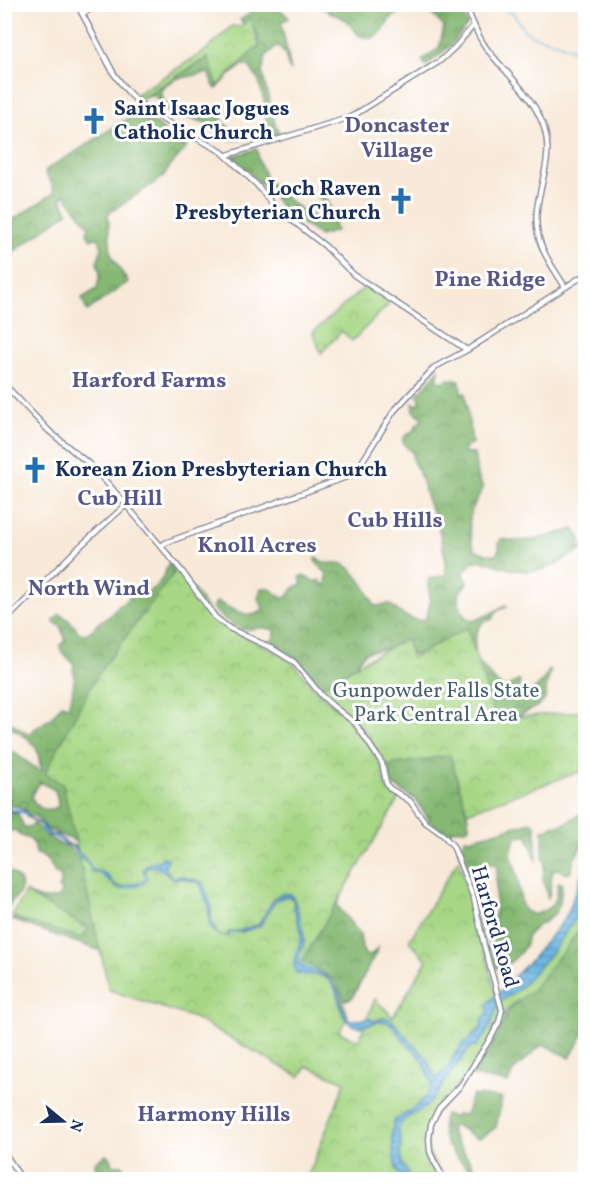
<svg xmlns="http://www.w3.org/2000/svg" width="590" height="1184" viewBox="0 0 590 1184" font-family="Vollkorn,serif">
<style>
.forest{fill:url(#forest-crowns);stroke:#507468;stroke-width:1.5;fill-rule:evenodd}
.park{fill:url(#park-crowns);stroke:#618372;stroke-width:1.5}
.pitch{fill:#a7d785;stroke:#618372;stroke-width:1.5}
.water{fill:url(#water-rules);stroke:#4272a0;stroke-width:1.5}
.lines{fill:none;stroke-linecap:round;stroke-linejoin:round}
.stream{stroke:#6ab6e3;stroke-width:1.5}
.secondary-casing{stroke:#8a8c9b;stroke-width:7}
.secondary{stroke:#fff;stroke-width:4}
.labels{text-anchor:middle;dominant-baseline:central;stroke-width:6;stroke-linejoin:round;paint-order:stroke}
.poi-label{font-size:21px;font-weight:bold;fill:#1b2f5e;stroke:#fff;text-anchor:start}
.park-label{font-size:21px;fill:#45616a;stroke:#fff}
.street-label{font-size:21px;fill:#1b2f5e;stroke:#fff}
.neighbourhood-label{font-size:22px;font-weight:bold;fill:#595689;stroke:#fff}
</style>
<defs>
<pattern id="forest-crowns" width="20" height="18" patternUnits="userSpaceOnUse" patternTransform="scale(1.5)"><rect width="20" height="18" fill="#85b872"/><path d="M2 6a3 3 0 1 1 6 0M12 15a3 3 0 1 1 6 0" fill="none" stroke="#6c9661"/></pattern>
<pattern id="park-crowns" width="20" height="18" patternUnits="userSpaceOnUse" patternTransform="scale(1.5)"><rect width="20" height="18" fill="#a7d785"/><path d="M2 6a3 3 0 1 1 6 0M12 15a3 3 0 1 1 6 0" fill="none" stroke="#8fb975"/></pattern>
<pattern id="water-rules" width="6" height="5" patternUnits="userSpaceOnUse" patternTransform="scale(1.5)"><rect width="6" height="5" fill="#6ab6e3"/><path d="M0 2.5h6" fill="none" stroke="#5694bb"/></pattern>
</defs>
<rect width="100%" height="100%" fill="#fff"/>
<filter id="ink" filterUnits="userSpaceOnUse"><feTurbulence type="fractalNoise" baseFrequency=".0167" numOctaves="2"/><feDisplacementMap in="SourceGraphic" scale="12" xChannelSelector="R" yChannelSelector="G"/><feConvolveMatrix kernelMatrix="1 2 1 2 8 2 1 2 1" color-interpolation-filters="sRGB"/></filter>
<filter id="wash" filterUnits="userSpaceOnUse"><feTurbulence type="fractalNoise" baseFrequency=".008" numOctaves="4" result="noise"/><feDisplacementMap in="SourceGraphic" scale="24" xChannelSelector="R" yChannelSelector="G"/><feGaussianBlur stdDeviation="1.35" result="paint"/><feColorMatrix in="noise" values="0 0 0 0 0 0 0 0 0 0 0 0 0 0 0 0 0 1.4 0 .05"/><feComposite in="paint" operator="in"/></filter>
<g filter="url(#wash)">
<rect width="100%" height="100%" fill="#f8e9d8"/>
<path class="forest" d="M252,5H276L289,18L281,22L291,71L288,66L285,54L277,45L266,56L262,72L275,124L280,134L263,138L259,133L265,123L267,114L259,81L249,66L243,65L228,77L217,89L215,88L208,73L175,79L161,90C160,98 165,103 170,109L169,111L153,94L141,98L209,57L250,52L259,38L251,22L243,23L240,20L252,12Z
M314,5H457L468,24L450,46L426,66L422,60L439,48L444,27L431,13C423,12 413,10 405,11C396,13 385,21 384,30L371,39L359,35L345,19Z
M213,109L232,132L241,131L245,137C229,145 227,134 215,127C207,122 195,120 186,117L188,112Z
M131,116L156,123L170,137L187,147L170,166L162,178L108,214L111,255L128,282L87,311L82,298L97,289L100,272L97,262L102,248L99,238L91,239L87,233L89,226L65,195L61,198L68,212L5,258V225L54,193L51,182L45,173L47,169L74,153Z
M257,149L259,161L267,180L293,204L317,219L326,217L323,203L316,194L317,192L325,196L328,200L336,231L320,236L283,210L274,197L232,156Z
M439,370L437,380L443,382L449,379L460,381L461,393H465L472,443L464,448V452L474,454L477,474L483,488C468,514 466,520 474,549L486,554L496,555C499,551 500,548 499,543L501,539L513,541L534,540L574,529L581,539L578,549L585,546V548C572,554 554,568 540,570C528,572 514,570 503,567C495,565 484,558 476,561C470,563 466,569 463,574L467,581L466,585C455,592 459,607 465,617L473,621L490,614L506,605L507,606L497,611L492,619L483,622C474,632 475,645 475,658L497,683L504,688L520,680L518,691C534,696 542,683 549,670L551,671L547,683L545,699L540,705L515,718L500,719L486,724L428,653L411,654L401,648L395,647L366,652L359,660L356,666L334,678L323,688C314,681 310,673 303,666C295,656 283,650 271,644L276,631C262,625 258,629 244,630C233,625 218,618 213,606L217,602C229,607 253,623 263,609L262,605L258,599L261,588H269C277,594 278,598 288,597C292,590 294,586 302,584L300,577L303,576L316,582L320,580L323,585H326L327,574L315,561V559L316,558C330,567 326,562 339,563C354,565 369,593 375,606L390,604C399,613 411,622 425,620C427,613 430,607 430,599C430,591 426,586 429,579L446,575V561L438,525L428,501L419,472L413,461L412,452C394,436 405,439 416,428V425L420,422L422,417L414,411L413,403L418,405L421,401L417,395Z
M169,562L171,563L173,577L343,893L337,905L360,935L362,947L365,955L370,956L379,947L352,998L345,1000C334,974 327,974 302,965L80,849L75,841C67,837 59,835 51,831C42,827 40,814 27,815L26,810C20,805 12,807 5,803L9,802L10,801L8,795L5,792V746L37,769L41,771L42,769C38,763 40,757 37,750C32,738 14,730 5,724L4,718L29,735L32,731L52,717L62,704L68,706L72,695L75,675L73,671L74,664L61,651L60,645L64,643L66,640L60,626L54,622V620L60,614L71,622L79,633L86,634L93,629L99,622L109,617L116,608L127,600L136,590L144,595C159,585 164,579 169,562ZM40,782L55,790L58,801V807C44,812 38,809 31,797Z
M450,752C454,778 468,801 469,827L465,829L451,830L448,835L430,822L416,800L391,784L389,767L394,764Z
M4,810L18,814L24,827H30L34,823L48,837L59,844L68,846L199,985L12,920L14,918L27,923V918L83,935L86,933L87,929L85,926L61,918L24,899L26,892C35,898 47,901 58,898L63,891L58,888L62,883L59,874L55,873C51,863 46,857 36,853C34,840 31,839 19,835L17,831L5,830Z
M585,811V841L574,859L571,872L567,874L559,869L554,870C548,880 553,887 548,898L543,880L545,863L543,858V830L549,829L552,826L564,824Z
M531,822L534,824L536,829L537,862L527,834L517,837L514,841L511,853L516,870L522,906L525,911L531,914H537L549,908L556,899L558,884L560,882L562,884L560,903L555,913L546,921L539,924L528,935L525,946L520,953L512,961L500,969L495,968L487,939L492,936L493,933C496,911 495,890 497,868L496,865L492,863L479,867L468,872L458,849L461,847L464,839L466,838L470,839Z
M5,869C15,876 28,881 18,895C16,898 13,900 11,903C8,907 7,912 5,916Z
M585,917V1031L570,1058L543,1044L514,1070L508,1083L473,1076L474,1070L496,1037L510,1008L542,976L571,942L579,930Z
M472,1095L502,1098L496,1127C471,1149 475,1132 454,1125L451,1127L452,1134L457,1143L480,1175L486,1179H482L477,1176C459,1158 434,1143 445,1114L454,1118L457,1114L464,1115L466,1113Z
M106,1155L109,1157L114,1165H122L127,1173L134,1179H90L88,1178V1170L96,1171L95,1162Z"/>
<path class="park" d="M250,18L259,45L218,86L208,57L139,100L135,95L205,51L232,26L240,27Z
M365,287L389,304L352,341L342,331L321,353L313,332Z
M171,562C192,581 202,610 225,627L277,652L294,664L317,692L355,724L379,761L383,770L385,786L388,791L400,797L302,961L336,981L348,1016L339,1032L358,1041L375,999L393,1017L427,960L409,941L458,860L470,892L496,994L510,985L512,979L531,960L562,922L568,913L585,866V918L582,926L566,948L531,991L513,1004L505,1012C505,1032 482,1059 471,1076H468C449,1095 417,1123 430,1154C433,1163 439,1171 444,1179H307L345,1082L307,1066L300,1077L194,1018L109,990L63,785L45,773L91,686L106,663L174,573Z
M467,628L496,719L585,711V770L467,812L450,755L386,766L363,728L357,722L338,708L319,689L362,662L406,639L412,658Z"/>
<path class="pitch" d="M25,892L31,896L89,929L81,938L12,917Z"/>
<path class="water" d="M4,795L10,805L9,810C15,812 19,809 25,811L30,818L42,824L51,835C58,834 59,837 64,841C67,844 71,845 75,846C78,856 90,859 92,870L106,874L116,886L122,887L142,882L147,878L143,870C146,864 154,860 160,861L162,857L167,858L168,860L164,866L168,872L174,878L181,876L202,882L209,898L208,900L211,904V921L218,935L227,936L229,932L239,931L259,924L274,898L283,893L291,894C296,900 305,935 304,943C303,952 295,955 299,965C309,971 321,971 329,979C343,990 338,1008 350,1020C356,1020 363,1020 369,1018L374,1021C393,1015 391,1019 402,1032C405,1035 407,1037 409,1040L426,1057L436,1079C439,1076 443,1073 447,1069C453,1062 452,1053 460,1049L461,1044L468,1041L475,1032L477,1034L479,1033L478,1031L481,1028C480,1023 484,1016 488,1013L487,1005C494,995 499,992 510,985L512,979L531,960L562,922L568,913L585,866V892L577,916L568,929L553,951L519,989L499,1002C494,1019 488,1035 476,1046H473L469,1049L453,1070L438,1092L426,1107L405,1119L400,1125L399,1130L401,1143L400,1152L402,1164L407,1171L410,1179H404L403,1176L398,1174C393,1158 391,1140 393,1123L396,1122L394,1121L395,1119L399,1118L418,1105L424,1098L426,1097L433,1082L430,1080C428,1074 426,1068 423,1062C419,1054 411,1048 404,1041C400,1037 397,1031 393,1027C391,1024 388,1022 385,1022C371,1020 362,1033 349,1023C340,1016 341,1002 336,993L337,992C333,987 333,984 329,980C318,971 307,977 296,973C290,960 300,949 301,936C301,926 296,917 294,908C293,905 294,902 293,899L287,896L276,900L260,926L242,932H232L228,936C208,937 208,920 209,905L206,901L200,883L180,878L174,880C168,876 167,870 159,869L158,867L150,866L145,869L147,878L142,884L137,886L122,889L115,887L105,876L91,871C90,860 77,856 73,846L64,843L60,838L56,836H49L40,824L28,818L25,813C20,811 15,814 9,811Z"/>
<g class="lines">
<path class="stream" d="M496,5L514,14L524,30L531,35L560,44L586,55
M4,800L20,812L26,814
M41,825L42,830L47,833
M53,837L64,843
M77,853L91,868L114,885
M138,884L144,880L146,875
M124,888L134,887
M300,919L302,929
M300,951C299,965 302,966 314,971"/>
</g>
</g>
<g filter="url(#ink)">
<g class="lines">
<defs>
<path id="secondary" d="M77,4L114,74L128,92L138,102L160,118L222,152L257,185L275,207L325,246L354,275L467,350
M465,4C472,20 477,36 487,49C507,75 537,99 545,131C555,166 530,199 538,234C542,254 555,270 565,287
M82,14L99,4
M227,155L351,117L440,61L455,47L474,25
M4,384L49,431L89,464L110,486L181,570L215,617L229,628L273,649L294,662L322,696L333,706L355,723L382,763L386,782L389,788L410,801L425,822L443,835L453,846L474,899L484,945L502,1010L499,1022L493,1034L461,1085L439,1108L431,1124L429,1139L430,1152L435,1163L445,1180
M161,546L165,543L352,475L360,465L394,411L435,367L467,350L586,274
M4,622L77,549L126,505
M4,1152L22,1180"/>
</defs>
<use href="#secondary" class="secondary-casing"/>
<use href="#secondary" class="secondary"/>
</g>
</g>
<defs>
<symbol id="church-bare" viewBox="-9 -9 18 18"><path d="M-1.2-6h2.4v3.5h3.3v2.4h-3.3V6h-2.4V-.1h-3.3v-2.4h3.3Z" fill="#1f6fb2" stroke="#fff" stroke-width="2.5" paint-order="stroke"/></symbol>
</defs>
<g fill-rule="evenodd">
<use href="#church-bare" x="75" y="102" width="38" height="38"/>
<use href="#church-bare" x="382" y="182" width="38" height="38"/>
<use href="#church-bare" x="16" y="451" width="38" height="38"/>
</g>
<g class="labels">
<g class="poi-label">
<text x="114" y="109">Saint Isaac Jogues<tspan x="114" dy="24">Catholic Church</tspan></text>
<text x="381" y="189" text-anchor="end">Loch Raven<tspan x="381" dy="24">Presbyterian Church</tspan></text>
<text x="55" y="470">Korean Zion Presbyterian Church</text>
</g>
<g class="park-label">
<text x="436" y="691">Gunpowder Falls State<tspan x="436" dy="24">Park Central Area</tspan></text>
</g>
<g class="street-label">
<text transform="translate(494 927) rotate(74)">Harford Road</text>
</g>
<g class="neighbourhood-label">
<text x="397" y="126">Doncaster<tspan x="397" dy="25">Village</tspan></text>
<text x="490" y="280">Pine Ridge</text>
<text x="149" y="381">Harford Farms</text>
<text x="120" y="499">Cub Hill</text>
<text x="395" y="521">Cub Hills</text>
<text x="257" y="546">Knoll Acres</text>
<text x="89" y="589">North Wind</text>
<text x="214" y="1115">Harmony Hills</text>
</g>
</g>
<rect width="590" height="1184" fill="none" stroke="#fff" stroke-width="24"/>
<g transform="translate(63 1121) rotate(109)" stroke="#ffffff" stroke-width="4.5" paint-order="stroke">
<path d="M0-4.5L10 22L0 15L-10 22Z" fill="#1b2f5e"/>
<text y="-9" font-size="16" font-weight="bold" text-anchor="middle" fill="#1b2f5e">N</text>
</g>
</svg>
